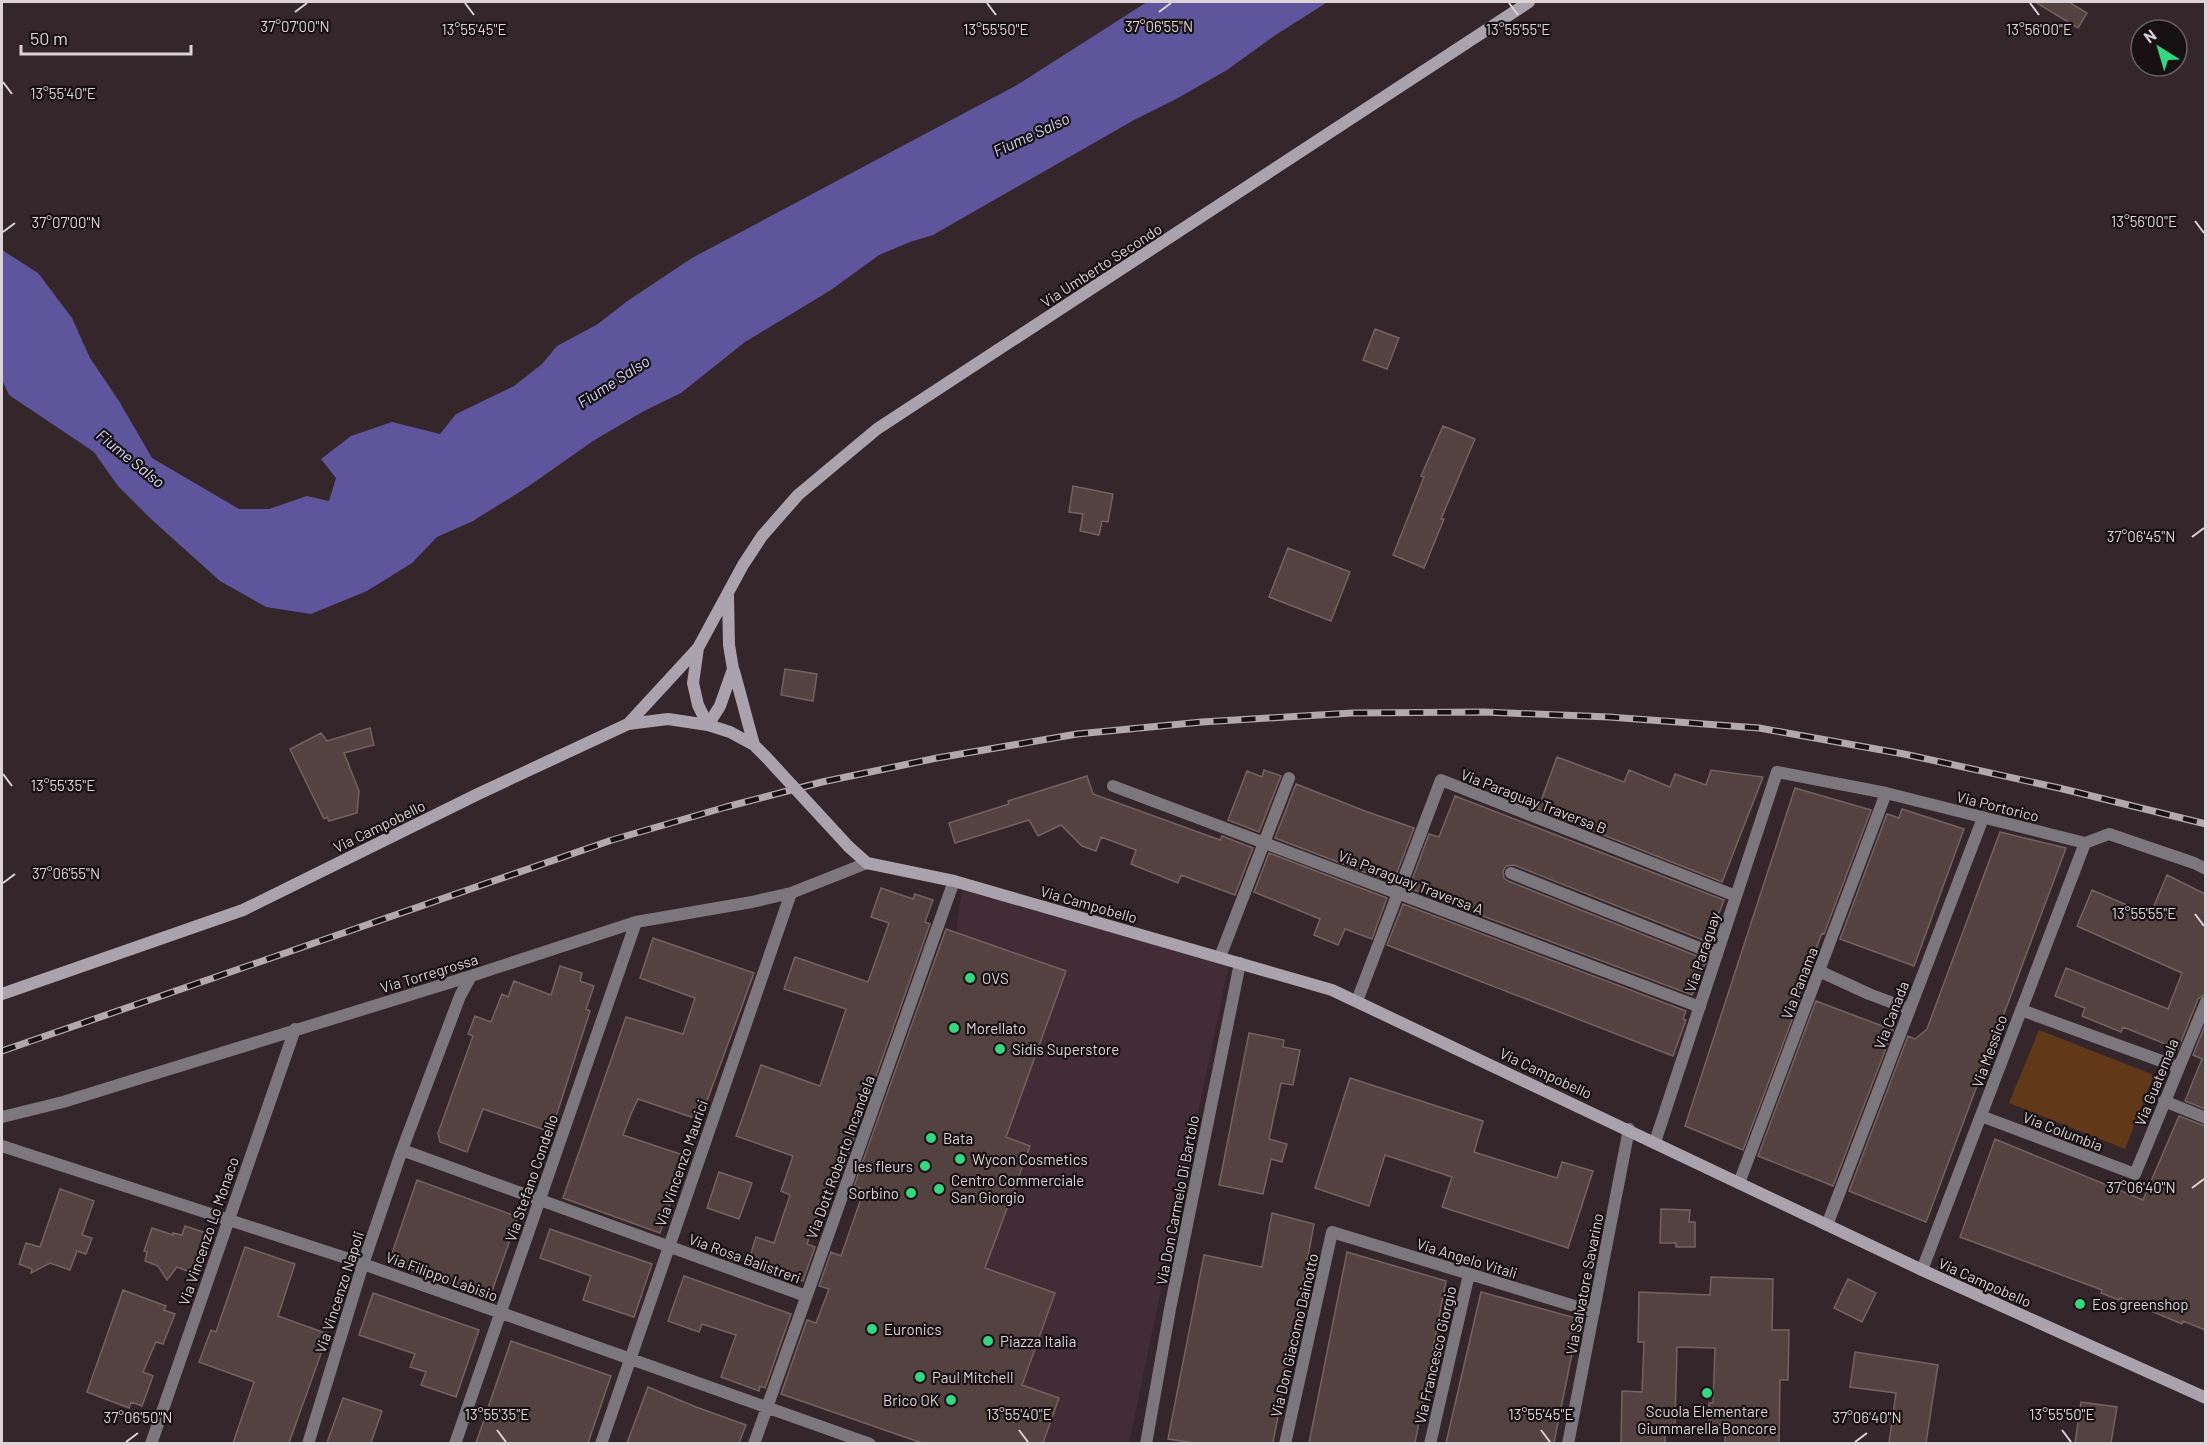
<svg xmlns="http://www.w3.org/2000/svg" width="2207" height="1445" viewBox="0 0 2207 1445" font-family="Barlow,sans-serif">
<style>
.built{fill:#422d36}
.green{fill:#613919}
.water{fill:#5e559c}
.building{fill:#544241;stroke:#756260;stroke-width:1.5}
.lines{fill:none;stroke-linecap:round;stroke-linejoin:round}
.minor{stroke:#7c777d;stroke-width:12}
.secondary{stroke:#aaa2ac;stroke-width:12}
.rail-casing{stroke:#b3a8ad;stroke-width:7}
.rail{stroke:#181114;stroke-width:4.5;stroke-dasharray:14;stroke-linecap:butt}
.secondary-bridge{stroke:#aaa2ac;stroke-width:12}
.ticks{fill:none;stroke:#ddd3d7;stroke-width:2}
.poi-dot{fill:#35d881;stroke:#181114;stroke-width:2}
.labels{text-anchor:middle;dominant-baseline:central;stroke-width:4.5;stroke-linejoin:round;paint-order:stroke}
.street-label{font-size:15px;fill:#ddd3d7;stroke:#181114}
.poi-label{font-size:15px;fill:#ddd3d7;stroke:#181114;text-anchor:start}
.water-label{font-size:16px;font-style:italic;fill:#d6d4fd;stroke:#181114}
.ticks-label{font-size:15px;text-anchor:middle;fill:#ddd3d7;stroke:#181114;stroke-width:4.5;stroke-linejoin:round;paint-order:stroke}
</style>
<rect width="100%" height="100%" fill="#35262c"/>
<path class="built" d="M962,890L1229,964L1129,1443H922L790,1397L956,933Z"/>
<path class="green" d="M2039,1030L2154,1075L2125,1149L2009,1103Z"/>
<path class="water" d="M1147,2H1339L1326,3L1277,34L1227,70L1176,99L1134,120L933,235L910,242L879,255L831,290L745,342L681,393L644,411L593,441L529,486L473,521L437,537L412,563L367,591L311,614L266,607L220,581L151,519L118,486L94,452L9,395L2,380V250L38,273L72,318L90,358L119,401L152,458L239,509H269L307,496L329,501L336,478L321,459L351,436L392,422L440,434L456,414L514,386L542,364L557,346L598,324L626,302L692,258L1017,85Z"/>
<path class="building" d="M2035,2H2069L2087,13L2078,28Z
M1375,329L1399,338L1387,369L1363,360Z
M1443,426L1475,439L1441,519H1444L1424,568L1393,555L1424,477L1421,476Z
M1073,486L1113,494L1108,522L1102,521L1099,535L1080,531L1083,514L1069,512Z
M1288,548L1350,572L1331,621L1269,597Z
M785,669L817,674L813,701L781,695Z
M370,728L374,745L344,753L359,791L357,813L329,821L327,817L324,819L290,749L321,733L327,741Z
M1557,757L1624,782L1629,770L1670,787L1675,774L1706,785L1711,770L1763,777L1722,882L1538,809Z
M1264,770L1281,776L1259,832L1228,820L1247,771L1262,777Z
M1087,776L1093,794L1220,840L1222,836L1253,848L1235,895L1181,875L1178,883L1131,864L1136,850L1101,837L1096,851L1082,846L1061,825L1038,836L1029,820L955,843L949,823L1009,804L1008,801Z
M1296,784L1365,811L1414,828L1393,883L1275,838Z
M1795,788L1871,810L1824,934L1822,933L1799,995L1801,996L1743,1150L1685,1126Z
M1455,796L1724,900L1708,942L1514,865L1506,866L1503,871L1504,878L1508,881L1702,958L1706,961L1692,995L1409,888L1429,834L1439,837Z
M1902,809L1964,829L1914,966L1840,939L1887,814L1899,818Z
M2000,832L2066,848L1926,1222L1849,1191L1908,1036L1915,1039L1927,1029Z
M1269,853L1387,898L1372,939L1345,929L1338,945L1314,935L1320,919L1254,892Z
M2167,875L2205,894V994L2198,999L2178,1049L2123,1027L2121,1032L2082,1016L2085,1008L2055,996L2066,968L2168,1009L2182,973L2077,926L2092,890L2150,915Z
M881,888L913,899L915,894L933,900L925,922L930,924L839,1180L831,1178L821,1205L807,1244L815,1247L803,1281L748,1263L756,1237L774,1243L790,1195L781,1191L793,1156L736,1136L761,1065L820,1086L846,1009L784,989L795,957L868,982L889,923L871,917Z
M1403,904L1686,1011L1683,1019L1686,1020L1673,1056L1387,945Z
M946,929L1066,971L1006,1137L1030,1146L985,1268L1055,1293L1022,1385L1059,1398L1043,1443H922L781,1394L807,1320L816,1323L829,1289L819,1286L831,1252L841,1256L864,1190L854,1186Z
M653,938L754,973L700,1120L638,1099L631,1114L623,1135L686,1156L660,1233L563,1198L626,1017L683,1034L695,998L640,978Z
M560,966L582,973L580,981L594,986L586,1009L590,1011L551,1132L483,1109L467,1152L440,1142L438,1133L473,1036L468,1034L475,1016L491,1022L502,994L508,997L514,981L551,995Z
M1816,1001L1893,1030L1833,1186L1758,1156Z
M2205,1025V1109L2185,1101L2202,1059L2193,1055Z
M1249,1033L1284,1040L1283,1047L1300,1050L1293,1085L1281,1083L1269,1139L1287,1144L1282,1162L1271,1159L1263,1194L1219,1185Z
M1350,1078L1483,1121L1474,1152L1557,1178L1562,1162L1593,1171L1568,1248L1442,1207L1452,1177L1385,1155L1369,1206L1315,1188Z
M2179,1116L2205,1126V1330L2183,1321L2182,1324L2120,1298L2119,1300L2101,1293L2102,1290L1960,1237L1995,1139L2143,1200Z
M719,1172L752,1183L739,1219L707,1208Z
M417,1180L518,1217L490,1297L389,1262Z
M60,1189L94,1201L82,1235L92,1238L86,1254L77,1251L70,1270L50,1263L31,1273L32,1269L19,1264L26,1243L40,1247Z
M1661,1209L1690,1210L1689,1222H1695V1247H1676V1243H1660Z
M1272,1213L1314,1224L1273,1443H1195L1168,1439L1204,1255L1262,1267Z
M185,1226L209,1234L195,1274L177,1267L167,1280L158,1266L145,1261L147,1252L144,1251L152,1228L173,1235V1233L182,1235Z
M550,1229L652,1264L634,1317L583,1300L591,1276L540,1258Z
M245,1247L295,1264L278,1316L328,1334L289,1443H233L254,1382L199,1362L211,1330L216,1332Z
M1347,1252L1446,1281L1415,1443H1309Z
M684,1276L791,1314L765,1388L760,1386L759,1391L721,1377L736,1335L702,1324L699,1332L668,1321Z
M1711,1277L1773,1279L1772,1330H1789L1788,1380H1780L1779,1443H1725V1425H1709V1403H1713L1715,1348L1677,1347L1675,1425H1665V1443H1621L1622,1391L1642,1392L1644,1342H1638L1639,1292L1710,1295Z
M1848,1279L1876,1293L1862,1322L1834,1308Z
M123,1290L166,1306L164,1310L175,1314L163,1344L156,1342L143,1372L153,1376L142,1406L131,1402L129,1408L87,1392Z
M1481,1292L1579,1319L1554,1443H1446Z
M373,1293L479,1330L456,1397L421,1385L426,1372L410,1367L415,1354L359,1335Z
M511,1341L611,1376L588,1443H476Z
M1855,1352L1938,1365L1926,1443H1889L1896,1393L1850,1387Z
M648,1387L696,1407L746,1425L739,1443H627Z
M343,1398L382,1411L371,1443H327Z
M2081,1402L2117,1407L2111,1443H2075Z"/>
<g class="lines">
<path class="minor" d="M1113,786L1700,1007
M1511,873L1717,955
M1220,957L1289,778
M1819,971L1869,994L1909,1009
M1357,1001L1441,780L1736,896
M2021,1010L2178,1067
M2164,1101L2206,1118
M1981,1116L2135,1174L2206,1002
M2,1117L63,1102L471,976L636,922L752,902L791,893L867,863
M1655,1142L1777,772L1886,793L2085,843L2109,834L2194,863L2206,869
M2,1146L349,1259L870,1444
M402,1150L806,1296
M1739,1183L1886,793
M1827,1225L1983,818
M1922,1270L2085,843
M151,1444L295,1029
M308,1444L363,1264L402,1150L460,996L471,976
M455,1444L636,922
M601,1444L791,893
M754,1444L954,881
M1146,1444L1170,1309L1240,963
M1285,1444L1332,1232L1594,1312
M1430,1444L1469,1274
M1568,1444L1629,1129"/>
<path class="secondary" d="M698,648L693,683L698,705L708,725
M734,671L754,745
M628,724L698,648L743,565L762,536L798,495L877,429L1529,2
M708,725L720,706L733,669L729,645L728,596
M849,847L867,863L954,881L1332,990L1922,1270L2206,1398
M2,994L243,910L478,794L628,724L668,719L708,725L730,732L754,745L766,757"/>
<defs>
<path id="rail" d="M2,1051L612,840L726,807L822,782L937,758L1077,734L1202,722L1352,713L1484,712L1609,717L1759,728L1904,754L2059,788L2206,824"/>
</defs>
<use href="#rail" class="rail-casing"/>
<use href="#rail" class="rail"/>
<path class="secondary-bridge" d="M766,757L849,847"/>
</g>
<path class="ticks" d="M465,3L474,15M987,3L996,15M1509,3L1518,15M2030,3L2039,15M295,12L307,3M1159,12L1171,3M3,82L12,94M2195,221L2204,233M3,232L15,223M2192,537L2204,528M3,774L12,786M3,883L15,874M2195,914L2204,926M2192,1188L2204,1179M497,1430L506,1442M1019,1430L1028,1442M1541,1430L1550,1442M2062,1430L2071,1442M126,1442L138,1433M1855,1442L1867,1433"/>
<g class="poi-dot">
<circle cx="970" cy="978" r="6"/>
<circle cx="954" cy="1028" r="6"/>
<circle cx="1000" cy="1049" r="6"/>
<circle cx="931" cy="1138" r="6"/>
<circle cx="960" cy="1159" r="6"/>
<circle cx="925" cy="1166" r="6"/>
<circle cx="939" cy="1189" r="6"/>
<circle cx="911" cy="1193" r="6"/>
<circle cx="2080" cy="1304" r="6"/>
<circle cx="872" cy="1329" r="6"/>
<circle cx="988" cy="1341" r="6"/>
<circle cx="920" cy="1377" r="6"/>
<circle cx="1707" cy="1393" r="6"/>
<circle cx="951" cy="1400" r="6"/>
</g>
<g class="labels">
<g class="street-label">
<text transform="translate(1101 265) rotate(-33)">Via Umberto Secondo</text>
<text transform="translate(1534 801) rotate(21)">Via Paraguay Traversa B</text>
<text transform="translate(1998 806) rotate(14)">Via Portorico</text>
<text transform="translate(379 826) rotate(-26)">Via Campobello</text>
<text transform="translate(1411 882) rotate(21)">Via Paraguay Traversa A</text>
<text transform="translate(1089 904) rotate(16)">Via Campobello</text>
<text transform="translate(1702 952) rotate(-72)">Via Paraguay</text>
<text transform="translate(429 973) rotate(-17)">Via Torregrossa</text>
<text transform="translate(1799 983) rotate(-69)">Via Panama</text>
<text transform="translate(1891 1015) rotate(-69)">Via Canada</text>
<text transform="translate(1989 1051) rotate(-70)">Via Messico</text>
<text transform="translate(1546 1073) rotate(25)">Via Campobello</text>
<text transform="translate(2156 1082) rotate(-68)">Via Guatemala</text>
<text transform="translate(2063 1131) rotate(21)">Via Columbia</text>
<text transform="translate(840 1157) rotate(-70)">Via Dott Roberto Incandela</text>
<text transform="translate(681 1163) rotate(-71)">Via Vincenzo Maurici</text>
<text transform="translate(531 1178) rotate(-71)">Via Stefano Condello</text>
<text transform="translate(1177 1200) rotate(-79)">Via Don Carmelo Di Bartolo</text>
<text transform="translate(208 1231) rotate(-71)">Via Vincenzo Lo Monaco</text>
<text transform="translate(745 1258) rotate(20)">Via Rosa Balistreri</text>
<text transform="translate(1467 1258) rotate(17)">Via Angelo Vitali</text>
<text transform="translate(442 1276) rotate(20)">Via Filippo Labisio</text>
<text transform="translate(1985 1282) rotate(24)">Via Campobello</text>
<text transform="translate(1584 1284) rotate(-79)">Via Salvatore Savarino</text>
<text transform="translate(339 1292) rotate(-72)">Via Vincenzo Napoli</text>
<text transform="translate(1294 1335) rotate(-77)">Via Don Giacomo Dainotto</text>
<text transform="translate(1435 1355) rotate(-77)">Via Francesco Giorgio</text>
</g>
<g class="poi-label">
<text x="982" y="978">OVS</text>
<text x="966" y="1028">Morellato</text>
<text x="1012" y="1049">Sidis Superstore</text>
<text x="943" y="1138">Bata</text>
<text x="972" y="1159">Wycon Cosmetics</text>
<text x="913" y="1166" text-anchor="end">les fleurs</text>
<text x="951" y="1180">Centro Commerciale<tspan x="951" dy="17">San Giorgio</tspan></text>
<text x="899" y="1193" text-anchor="end">Sorbino</text>
<text x="2092" y="1304">Eos greenshop</text>
<text x="884" y="1329">Euronics</text>
<text x="1000" y="1341">Piazza Italia</text>
<text x="932" y="1377">Paul Mitchell</text>
<text x="939" y="1400" text-anchor="end">Brico OK</text>
<text x="1707" y="1411" text-anchor="middle">Scuola Elementare<tspan x="1707" dy="17">Giummarella Boncore</tspan></text>
</g>
<g class="water-label">
<text transform="translate(1031 134) rotate(-25)">Fiume Salso</text>
<text transform="translate(613 381) rotate(-33)">Fiume Salso</text>
<text transform="translate(131 458) rotate(39)">Fiume Salso</text>
</g>
</g>
<g class="ticks-label">
<text x="295" y="32">37°07'00"N</text>
<text x="1159" y="32">37°06'55"N</text>
<text x="474" y="35">13°55'45"E</text>
<text x="996" y="35">13°55'50"E</text>
<text x="1518" y="35">13°55'55"E</text>
<text x="2039" y="35">13°56'00"E</text>
<text x="63" y="99">13°55'40"E</text>
<text x="2144" y="227">13°56'00"E</text>
<text x="66" y="228">37°07'00"N</text>
<text x="2141" y="542">37°06'45"N</text>
<text x="63" y="791">13°55'35"E</text>
<text x="66" y="879">37°06'55"N</text>
<text x="2144" y="919">13°55'55"E</text>
<text x="2141" y="1193">37°06'40"N</text>
<text x="497" y="1420">13°55'35"E</text>
<text x="1019" y="1420">13°55'40"E</text>
<text x="1541" y="1420">13°55'45"E</text>
<text x="2062" y="1420">13°55'50"E</text>
<text x="138" y="1423">37°06'50"N</text>
<text x="1867" y="1423">37°06'40"N</text>
</g>
<rect width="2207" height="1445" fill="none" stroke="#ddd3d7" stroke-width="6"/>
<g transform="translate(2159 48) rotate(323)"><circle r="28" fill="#181114" stroke="#675f62" stroke-width="1.5"/>
<path d="M0-4.5L10 22L0 15L-10 22Z" fill="#35d881"/>
<text y="-9" font-size="16" font-weight="bold" text-anchor="middle" fill="#ddd3d7">N</text>
</g>
<path d="M21 45v9h170v-9" fill="none" stroke="#ddd3d7" stroke-width="3"/>
<text x="30" y="45" font-size="18" fill="#ddd3d7" stroke="#181114" stroke-width="4.5" paint-order="stroke">50 m</text>
</svg>
